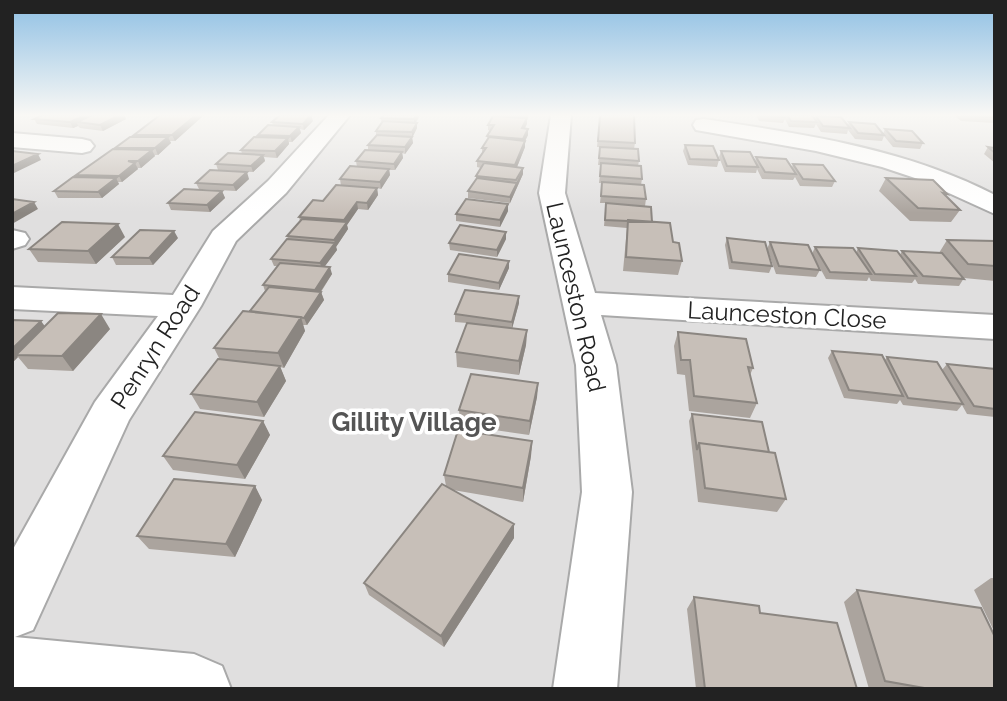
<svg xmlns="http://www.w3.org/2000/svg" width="1007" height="701" viewBox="0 0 1007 701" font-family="Raleway,sans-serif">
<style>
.residential{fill:#e0dfdf}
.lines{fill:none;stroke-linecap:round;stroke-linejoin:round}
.minor-casing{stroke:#a9a9a9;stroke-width:4}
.minor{fill:#fff;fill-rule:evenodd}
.wall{fill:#aba49e}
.shaded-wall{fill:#8b8681}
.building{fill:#c7bfb8;stroke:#8b8681;stroke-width:2}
.labels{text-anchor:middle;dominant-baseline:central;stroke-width:7;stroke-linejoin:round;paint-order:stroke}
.street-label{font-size:24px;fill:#222;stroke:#fff}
.neighbourhood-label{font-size:26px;font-weight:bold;fill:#555;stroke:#fff}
</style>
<rect width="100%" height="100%" fill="#f2efe9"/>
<path class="residential" d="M12,115H995V689H12Z"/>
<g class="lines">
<defs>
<path id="minor" d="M329,115H350L286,193L236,241L201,306L129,420L33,630L15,637L194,654L222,666L231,689H12V551L95,402L158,316L12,309V287L173,295L213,231L268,181Z
M551,115H571L565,193L595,293L995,315V339L601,315L616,365L632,492L617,689H553L582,492L576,365L539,193Z
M704,119C803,134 904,148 995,195V214L918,179L882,167L816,151L696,130L693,125L696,120Z
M12,133L82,139L90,141L94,146L90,151L82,153L12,147Z
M12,230L25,233L29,239L25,245L12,249Z"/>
</defs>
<use href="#minor" class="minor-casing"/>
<use href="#minor" class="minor"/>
</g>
<path class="wall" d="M42,115H124L126,119L103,131L80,128L78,126L73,128L37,124L34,119Z
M204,115L175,141H170L171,143L158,155H154L155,156L141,168H137L138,169L122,182H118L119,184L102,198H58L54,191L77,177L76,175L116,149L115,148L135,137L134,135Z
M420,115L416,123L417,128L412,138L413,143L405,154L402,153L403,158L395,170H389L390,175L381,189L377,188L378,195L368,210L358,209L347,225L348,229L336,247L337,250L325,266L332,274L321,292L324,300L307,325H303L305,331L284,368L280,367L286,381L264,417L200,409L191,394L220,360L214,348L250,311L265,291L263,285L277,266H274L271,259L288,239L287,236L300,221L299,217L323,201L341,186L340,179L357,167L356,161L368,150V145L376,135V131L381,123V118Z
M492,115H528L524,128L528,135L525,141V147L517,167L523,168V174L510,203L468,198V191L476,179V176L481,168L477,167V161L482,153V148L488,140L487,136L490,131L488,130V125L492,118Z
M600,115L635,143L634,149L639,161L638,166L642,179L641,185L646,199L645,206L652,222L673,242L682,261L678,275L623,271L627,228L604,226L606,203H600L602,183H599L601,165H598L600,147H597Z
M729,115H754V116Z
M756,115H812L815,120L816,116L848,125L849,122L883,134L885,129L923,143L920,149L893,147L884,136L882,141L855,139L848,130L847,134L821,132L816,124L814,128L789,127L785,119L783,123L759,121Z
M954,115H995V123L961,121Z
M313,121L304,130L300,129L301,133L292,142H289V144L277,158L264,157L265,161L253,172L218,170L216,164L242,154L241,150L259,137L258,135L273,126L272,122Z
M685,145L719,160L717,167L688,165L683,151Z
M988,147L995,148V163L984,154Z
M721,151L755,162L756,157L792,167L793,164L835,181L832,187L800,186L795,177L793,180L762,179L757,169L756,173L725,172L719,157Z
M886,178L947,194L946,196L960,210L951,222L910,221L879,191Z
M249,179L236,191L199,189L196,183Z
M222,191L225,198L210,212L171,210L168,203Z
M508,211L500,227L456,221V214Z
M506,232V239L497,257L450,250L449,243Z
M125,237L96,264L38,262L29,249Z
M178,238L153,265H116L112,257Z
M727,238L767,249L770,242L812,254L815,247L856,253L858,248L900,255L902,251L939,253L947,240L995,241V281L964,278L959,286L918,284L915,279L912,283L871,281L869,277L867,281L826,279L813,255L820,270L816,277L776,274L768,251L772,266L769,273L729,269L725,245Z
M509,268L499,290L448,282V274Z
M519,303L512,328L527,330L526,345L519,375L457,367L456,352L467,323L455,322V314Z
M12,320L45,326L110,329L73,371L28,369L18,357L12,363Z
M678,332L753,368L750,375L757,403L750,418L689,411L685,375L677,374L674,346Z
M832,351L884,361L887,357L942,370L947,364L995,369V417L967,414L962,405L957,411L903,405L900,400L897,404L844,398L828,358Z
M538,383L537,397L529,435L460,425L459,410Z
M692,414L769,452L786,499L777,512L698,502L689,421Z
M263,421L270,435L245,479L173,470L163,456Z
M532,441L531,456L523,502L453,490L514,524V538L444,647L369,595L364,583L446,486L444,475Z
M255,486L262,500L235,557L149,549L137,536Z
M991,578H995V633L974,590Z
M857,590L995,689H869L844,602Z
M694,597L760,613L857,689H696L687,609Z"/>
<path class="shaded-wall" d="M86,115H96L77,122L78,126L73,128L70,122Z
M120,115H124L126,119L103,131L100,125Z
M196,115H204L175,141L172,135Z
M311,115L313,121L304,130L303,124Z
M416,115H420L414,125V119Z
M526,115H528L527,118V124L522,134V128L525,122Z
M417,123V128L412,138V132Z
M299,127L301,133L292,142L290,136Z
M528,129V135L523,145V139Z
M168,137L171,143L158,155L155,148Z
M412,137L413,143L405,154V147Z
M288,138L289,144L277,158L275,151Z
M525,141V147L515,172V165Z
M152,150L155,156L141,168L138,161Z
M402,152L403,158L395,170L394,164Z
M38,154L41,160L12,174V166Z
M263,155L265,161L253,172L251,166Z
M135,163L138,169L122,182L119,176Z
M523,168V174L510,203V197Z
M389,169L390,175L381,189L380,182Z
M247,172L249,179L236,191L233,185Z
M116,178L119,184L102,198L98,192Z
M377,188L378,195L368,210L367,203Z
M222,191L225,198L210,212L207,205Z
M34,202L38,209L12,224V214Z
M357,202L358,209L347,225L348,229L336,247L334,240L345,224L344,220Z
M508,204V211L500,227V220Z
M118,224L125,237L96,264L88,251Z
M174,231L178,238L153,265L149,258Z
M506,232V239L497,257V250Z
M335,243L337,250L322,270L320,263Z
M509,261V268L499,290V283Z
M330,267L332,274L317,297L315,290Z
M321,292L324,300L307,325L304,318Z
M519,296V303L512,329V322Z
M101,314L110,329L73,371L62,356Z
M301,317L305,331L284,368L278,353Z
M41,321L47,329L16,355L18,357L12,363V349Z
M527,330L526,345L519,375V361Z
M280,366L286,381L264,417L257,402Z
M538,383L537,397L529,435L530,421Z
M263,421L270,435L245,479L237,465Z
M532,441L531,456L523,502V488Z
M255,486L262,500L235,557L226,544Z
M514,524V538L444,647L441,636Z"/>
<path class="building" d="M42,115H86L70,122L34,119Z
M92,115H120L100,125L77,122Z
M160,115H196L172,135H134Z
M280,115H311L303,124L272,122Z
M383,115H416L414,119L381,118Z
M505,115H526L525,116Z
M600,115H634L635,143L598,141Z
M760,115H784L785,117L760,116Z
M787,115H812L817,122L791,121Z
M964,115H995V117L964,116Z
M493,116L527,118L522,128L528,129L523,139L487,136L494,125H488Z
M816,116L841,117L850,128L823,126Z
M383,121L417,123L412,132L376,131Z
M849,122L875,124L884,135L858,133Z
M268,125L299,127L290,136L258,135Z
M885,129L912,131L923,143L896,141Z
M377,135L412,137L405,147L368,145Z
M130,137H168L155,148H115Z
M254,137L288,138L275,151L241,150Z
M489,137L525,141L515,165L477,161L486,148H482Z
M685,145L713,146L719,160L690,159Z
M600,147L638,149L639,161L599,158Z
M988,147L995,148V153Z
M113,149L152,150L138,161H128L135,163L119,176L76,175Z
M365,150L402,152L394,164L356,161Z
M12,151L38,154L12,166Z
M721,151L750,152L758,167L727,166Z
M228,153L263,155L251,166L216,164Z
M756,157L786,159L796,174L765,172Z
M484,163L523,168L516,180L476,176Z
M601,163L641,166L642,179L600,176Z
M793,164L823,165L835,181L803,179Z
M350,166L389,169L380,182L340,179Z
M210,170L247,172L233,185L196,183Z
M73,177L116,178L98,192L54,191Z
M477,178L517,183L510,197L468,191Z
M886,178L933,180L947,194L943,193L960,210L918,208Z
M602,182L644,185L646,199L601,196Z
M336,185L377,188L367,203L357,202L344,220L299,217L313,200L323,201Z
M184,189L222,191L207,205L168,203Z
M12,199L34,202L12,214Z
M466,199L508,204L500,220L456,214Z
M606,203L651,207L652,222L605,220Z
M302,219L347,222L334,240L287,236Z
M628,220L670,223L673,242L679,243L682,261L626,257Z
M62,222L118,224L88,251L29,249Z
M460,225L506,232L497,250L449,243Z
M140,230L174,231L149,258L112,257Z
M727,238L765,242L772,266L732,262Z
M287,239L335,243L320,263L271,259Z
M947,240L995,241V266L968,264Z
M770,242L808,245L820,270L779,266Z
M815,247L853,248L871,274L830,272Z
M858,248L897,251L916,276L875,274Z
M902,251L942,253L964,279L923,276Z
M459,254L509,261L499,283L448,274Z
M280,263L330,267L315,290L263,285Z
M269,287L321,292L304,318L250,311Z
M465,290L519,296L512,322L455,314Z
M243,311L301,317L278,353L214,348Z
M58,313L101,314L62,356L16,355Z
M12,320L41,321L12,349Z
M467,323L527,330L519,361L456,352Z
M678,332L746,339L753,368L748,367L757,403L694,396L690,360H681Z
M832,351L882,355L903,396L849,390Z
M887,357L937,362L963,404L908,398Z
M218,359L280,366L257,402L191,394Z
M947,364L995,369V409L974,406Z
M471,374L538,383L530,421L459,410Z
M195,412L263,421L237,465L163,456Z
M692,414L762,422L769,452L699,443L697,450Z
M458,430L532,441L523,488L444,475Z
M699,443L775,453L786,499L705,488Z
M174,479L255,486L226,544L137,536Z
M442,484L514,524L441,636L364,583Z
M857,590L981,608L995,637V689H930L885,681Z
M694,597L759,606L760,613L837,623L857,689H705Z"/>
<linearGradient id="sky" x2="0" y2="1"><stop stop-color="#8fc0e4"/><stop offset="0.54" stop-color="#f9f8f5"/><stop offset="1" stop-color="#f9f8f5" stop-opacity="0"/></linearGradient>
<rect width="1007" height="213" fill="url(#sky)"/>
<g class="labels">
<g class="street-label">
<text transform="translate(576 297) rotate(77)">Launceston Road</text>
<text transform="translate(787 315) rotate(3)">Launceston Close</text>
<text transform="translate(155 347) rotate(-57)">Penryn Road</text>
</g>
<g class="neighbourhood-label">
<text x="414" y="422">Gillity Village</text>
</g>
</g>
<rect width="1007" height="701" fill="none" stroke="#222222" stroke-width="28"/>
</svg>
